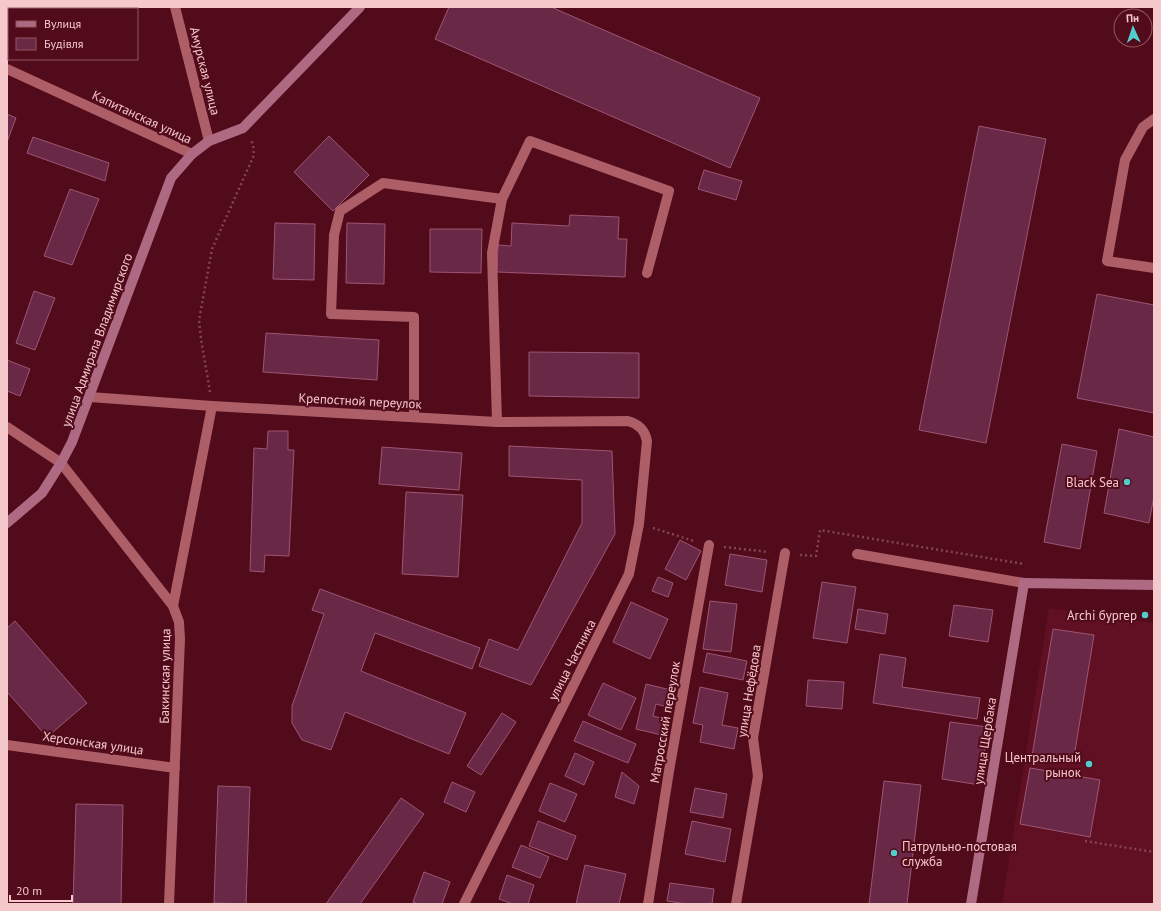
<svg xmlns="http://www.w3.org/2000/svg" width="1161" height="911" viewBox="0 0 1161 911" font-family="'PT Sans',sans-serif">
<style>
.built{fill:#601022}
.building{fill:#6a2847;stroke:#9d5573}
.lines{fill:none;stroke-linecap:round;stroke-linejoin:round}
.path{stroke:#844551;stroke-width:2.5;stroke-dasharray:2 3;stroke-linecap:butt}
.lane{stroke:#ad5e67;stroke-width:10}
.street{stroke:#ad5e67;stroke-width:10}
.secondary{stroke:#ae6a83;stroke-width:10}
.poi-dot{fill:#52cdcc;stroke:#520b1b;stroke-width:1.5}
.labels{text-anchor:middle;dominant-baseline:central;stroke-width:4;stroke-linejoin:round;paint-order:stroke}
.street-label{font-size:13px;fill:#f5c8cb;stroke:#520b1b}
.poi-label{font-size:13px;fill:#f5c8cb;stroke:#520b1b;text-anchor:end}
</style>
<rect width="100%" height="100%" fill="#520b1b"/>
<path class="built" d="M1049,608L1154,623V904H1002Z"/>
<path class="building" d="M449,7H551L760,98L730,168L435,39Z
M7,114L16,118L7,142Z
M979,126L1046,139L986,443L919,430Z
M329,136L369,175L333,211L294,172Z
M33,137L109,163L105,181L27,153Z
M704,170L742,181L736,200L698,189Z
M70,189L99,199L72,265L44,256Z
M570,215L619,217L618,239H627L625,277L497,272L498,245L511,246L512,223L569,226Z
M275,223L315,224L314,280L273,279Z
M347,223L385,224L384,284L346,283Z
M430,229H482L481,273L430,272Z
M34,291L55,298L35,350L16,343Z
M1097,294L1154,305V413L1077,398Z
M266,333L379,340L377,380L263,372Z
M529,352L639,353V398L529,396Z
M7,360L30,369L20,396L7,391Z
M1119,429L1154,437V496L1149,523L1104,513Z
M268,431H288V450H294L289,556L265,555L264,572L250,571L254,448L267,449Z
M1062,444L1097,451L1080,549L1044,542Z
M509,446L612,451L615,534L531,685L479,666L489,639L518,650L582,523V480L509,476Z
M382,447L462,453L459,490L379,484Z
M406,492L463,495L458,577L402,574Z
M680,540L701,551L686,580L665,569Z
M730,554L767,560L762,592L725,585Z
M658,577L673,583L668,597L652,591Z
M822,582L856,587L847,643L813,638Z
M320,589L480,648L472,669L375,633L361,671L466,713L449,754L345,712L331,750L302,740L292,723V706L324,614L312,610Z
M710,601L737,604L731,652L703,649Z
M631,602L668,619L650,659L613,642Z
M954,605L993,610L988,642L949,636Z
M858,609L888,614L885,634L855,629Z
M15,621L87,703L47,737L7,692V628Z
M1053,629L1094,635L1073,763L1032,756Z
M707,653L747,661L743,680L703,672Z
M880,654L906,658L902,687L980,698L977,719L873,703Z
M808,680L844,682L842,709L806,706Z
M603,683L636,698L621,730L588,715Z
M646,684L675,691L671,708L656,704L653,716L669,720L666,736L636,729Z
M700,687L728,693L722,725L738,728L734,749L700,742L703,725L693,723Z
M502,713L516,722L481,775L467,766Z
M583,721L636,744L628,763L574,741Z
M950,722L988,727L980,785L942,779Z
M575,753L594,762L584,785L565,776Z
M1030,768L1100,780L1090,837L1020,824Z
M622,772L639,786L634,804L615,797Z
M884,781L921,785L907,904H869Z
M452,782L475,792L466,812L444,802Z
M550,783L577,794L565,822L539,811Z
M218,786L250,787L246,904L214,903Z
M695,788L727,794L723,818L690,812Z
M401,798L424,814L360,904H326Z
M76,804L123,805L121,904H73Z
M538,821L576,836L567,860L529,846Z
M692,821L731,829L725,862L685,854Z
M521,845L549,857L540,878L512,867Z
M585,865L626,874L619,904H576Z
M424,872L450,882L442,904H418L413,902Z
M507,875L534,885L528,904H513L499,899Z
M670,883L714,889L712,904H686L667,901Z"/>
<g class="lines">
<path class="path" d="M210,392L201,339L199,320L212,249L254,155L253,144L251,140
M653,528L694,541
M724,547L769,552
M800,555L816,556L820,530L1024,564
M1085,841L1154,852"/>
<path class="lane" d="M1154,119L1143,127L1125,160L1107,261L1154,268
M414,417V317L331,314L334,235L340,211L383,183L502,199
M497,422L492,253L502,199L530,141L669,191L647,273
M857,554L1024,583
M173,606L212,406"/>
<path class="street" d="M175,7L209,141
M7,69L192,154
M90,397L212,406L497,422L628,421C639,424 645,430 647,441L639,524L629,574L464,904
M7,427L61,463L173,606L179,622L180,639L169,904
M7,745L175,768
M648,904L669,771L709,545
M736,904L758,776L753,738L785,553"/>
<path class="secondary" d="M7,523L42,493L61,463L72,442L171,178L192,154L209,141L243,128L360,7
M971,904L1024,583L1154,585"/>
</g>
<g class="poi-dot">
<circle cx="1127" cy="482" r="4"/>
<circle cx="1145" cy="615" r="4"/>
<circle cx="1089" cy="764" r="4"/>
<circle cx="894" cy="853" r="4"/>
</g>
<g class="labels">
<g class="street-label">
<text transform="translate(205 71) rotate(76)">Амурская улица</text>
<text transform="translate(142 117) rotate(25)">Капитанская улица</text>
<text transform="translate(97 340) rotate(-70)">улица Адмирала Владимирского</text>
<text transform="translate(360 401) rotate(3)">Крепостной переулок</text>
<text transform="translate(572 660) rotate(-63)">улица Частника</text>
<text transform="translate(165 676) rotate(-89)">Бакинская улица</text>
<text transform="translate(749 691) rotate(-81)">улица Нефёдова</text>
<text transform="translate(665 722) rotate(-80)">Матросский переулок</text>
<text transform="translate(985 741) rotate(-81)">улица Щербака</text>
<text transform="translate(93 743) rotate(8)">Херсонская улица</text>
</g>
<g class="poi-label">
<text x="1119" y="482">Black Sea</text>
<text x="1137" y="615">Archi бургер</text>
<text x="1081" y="757">Центральный<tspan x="1081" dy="15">рынок</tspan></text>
<text x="902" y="846" text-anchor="start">Патрульно-постовая<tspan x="902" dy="15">служба</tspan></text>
</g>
</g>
<rect width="1161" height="911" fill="none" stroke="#f5c8cb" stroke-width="16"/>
<rect x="8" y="8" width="130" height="52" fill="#520b1b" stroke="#935761"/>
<rect x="16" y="21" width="20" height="6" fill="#ae6a83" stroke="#935761"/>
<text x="44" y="28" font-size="12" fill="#f5c8cb">Вулиця</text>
<rect x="16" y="38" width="20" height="12" fill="#6a2847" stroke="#935761"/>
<text x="44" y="48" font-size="12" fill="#f5c8cb">Будівля</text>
<g transform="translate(1133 28) rotate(357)"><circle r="19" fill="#520b1b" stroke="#935761"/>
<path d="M0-3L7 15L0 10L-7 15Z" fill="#52cdcc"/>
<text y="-6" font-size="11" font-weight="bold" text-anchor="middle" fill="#f5c8cb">Пн</text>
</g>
<path d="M10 895v6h62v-6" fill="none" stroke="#f5c8cb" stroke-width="2"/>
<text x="16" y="895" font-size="12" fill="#f5c8cb" stroke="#520b1b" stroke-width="3" paint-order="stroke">20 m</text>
</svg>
